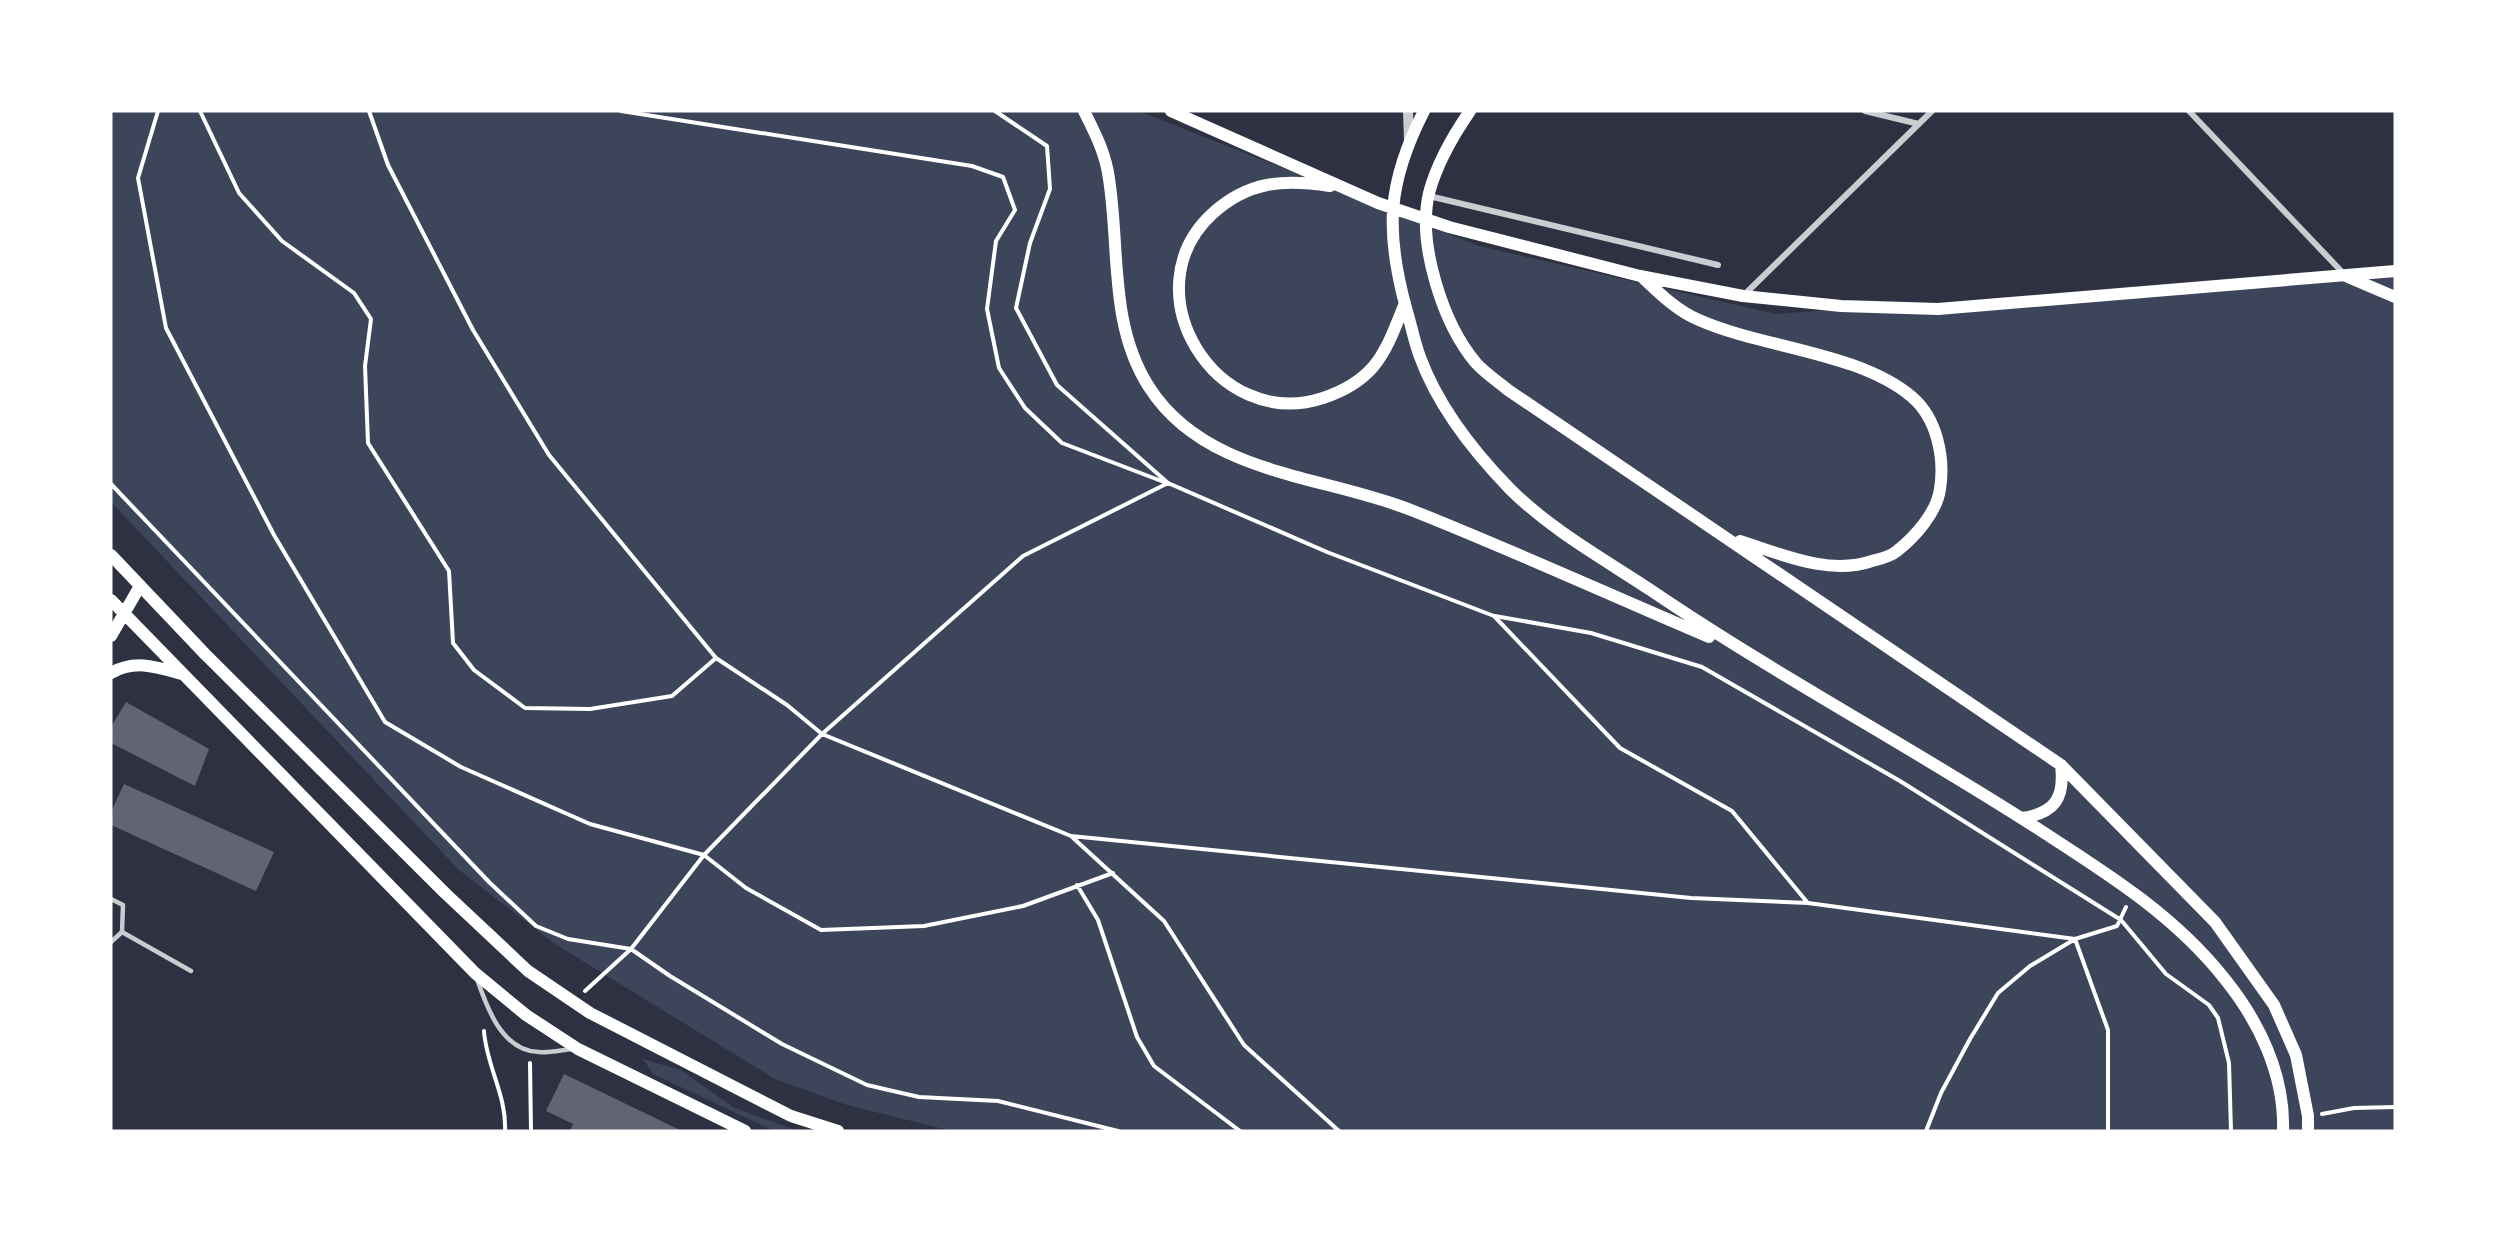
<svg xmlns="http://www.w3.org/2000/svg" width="2506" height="1242" viewBox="0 0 2506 1242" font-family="'Archivo Narrow',sans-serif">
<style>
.green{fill:#3c4559}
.building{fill:#626471}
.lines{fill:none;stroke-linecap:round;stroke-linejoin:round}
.path{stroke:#fff;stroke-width:4}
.service{stroke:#caccd0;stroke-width:4.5}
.minor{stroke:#caccd0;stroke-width:6}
.tertiary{stroke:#caccd0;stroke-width:10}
.secondary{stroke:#fff;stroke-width:12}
</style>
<rect width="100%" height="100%" fill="#2d3142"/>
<path class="green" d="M111,111H1139L1479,246L1776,314L2395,271V1131H952L847,1105L775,1079L555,944L459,870L111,502Z
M643,1059L681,1070L733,1107L798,1131H774L653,1074Z"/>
<path class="building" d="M126,702L209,749L195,786L111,743V727Z
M124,784L274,852L256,891L111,825V812Z
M564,1074L682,1131H570L573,1124L546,1111Z"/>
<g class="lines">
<path class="path" d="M158,111L138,178L166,328L274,535L385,722L461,767L590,824L704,855L746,888L821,930L924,926L1023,906L1113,873
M200,111L239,193L282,241L354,293L371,319L365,366L368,443L449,571L453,643L474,670L525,708L590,709L672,696L716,658
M369,111L388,165L473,330L549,455L716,658L787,705L822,734L704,855L631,949L585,991
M621,111L972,166L1003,177L1015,210L996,241L987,309L999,368L1025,408L1062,443L1164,482
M995,111L1047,146L1050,189L1030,243L1016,308L1057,385L1168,483L1327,552L1494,616L1620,748L1732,811L1807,902
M1168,483L1023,556L822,734L1071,836L1691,898L1808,903L2075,939L2117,926L2126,907
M111,484L489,882L536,926L568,939L631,949L670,976L782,1044L867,1085L919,1097L998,1101L1118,1131
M1495,616L1591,633L1702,667L1900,781L2121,920L2166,974L2209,1005L2218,1018L2229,1063L2231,1131
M1071,836L1164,921L1244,1045L1339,1131
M1077,885L1098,920L1137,1037L1154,1066L1240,1131
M484,1031C486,1065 507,1096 505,1131
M530,1063L531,1131
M2322,1114L2354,1108L2395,1107
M1926,1131L1941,1093L1970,1039L1998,993L2030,966L2075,939L2108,1030V1131"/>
<path class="service" d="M111,899L123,905L122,932L111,942
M122,932L191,971
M477,979C487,1008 502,1051 539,1052C550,1053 561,1050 572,1049"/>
<path class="minor" d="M1865,111L1919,124
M2189,111L2344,274
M1429,196L1718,265
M1743,296L1932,111"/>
<path class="tertiary" d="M1408,111L1409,140"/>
<path class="secondary" d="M1084,111C1095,133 1106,154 1109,179C1120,249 1109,325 1149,387C1205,475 1323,475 1411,510C1512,550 1610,595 1709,637
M1171,111L1378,203L1449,227L1640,276L1743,296L1841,306L1938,309L2395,271
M1424,111C1387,183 1385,231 1406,308C1411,324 1414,341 1420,357C1438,406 1474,452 1510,489C1551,530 1604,559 1652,591C1779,677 1915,749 2043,832C2108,874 2175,916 2224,978C2259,1021 2285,1075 2283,1131
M1470,111C1452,137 1437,163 1429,193C1417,244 1443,324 1476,363C1485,373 1497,381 1508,390L2061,765L2215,922L2274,1005L2296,1055L2308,1116V1131
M1330,186C1283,179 1248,181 1212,214C1129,291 1216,433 1323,398C1341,392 1360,382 1373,367C1388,349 1396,325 1405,303
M1641,276C1658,292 1677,311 1699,320C1762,348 1859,352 1912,397C1937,418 1945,458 1940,489C1937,512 1915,537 1897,551C1890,557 1880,559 1872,561C1829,576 1781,554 1740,541
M2348,277L2395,297
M111,555L205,654L446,894L528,971L590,1013L791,1116L838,1131
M111,600L475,973L526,1015L578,1049L745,1131
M111,636L140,586
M111,673C135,659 157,667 182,674
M2022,818C2055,813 2065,798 2061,765"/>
</g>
<rect width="2506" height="1242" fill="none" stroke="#ffffff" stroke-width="225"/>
</svg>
